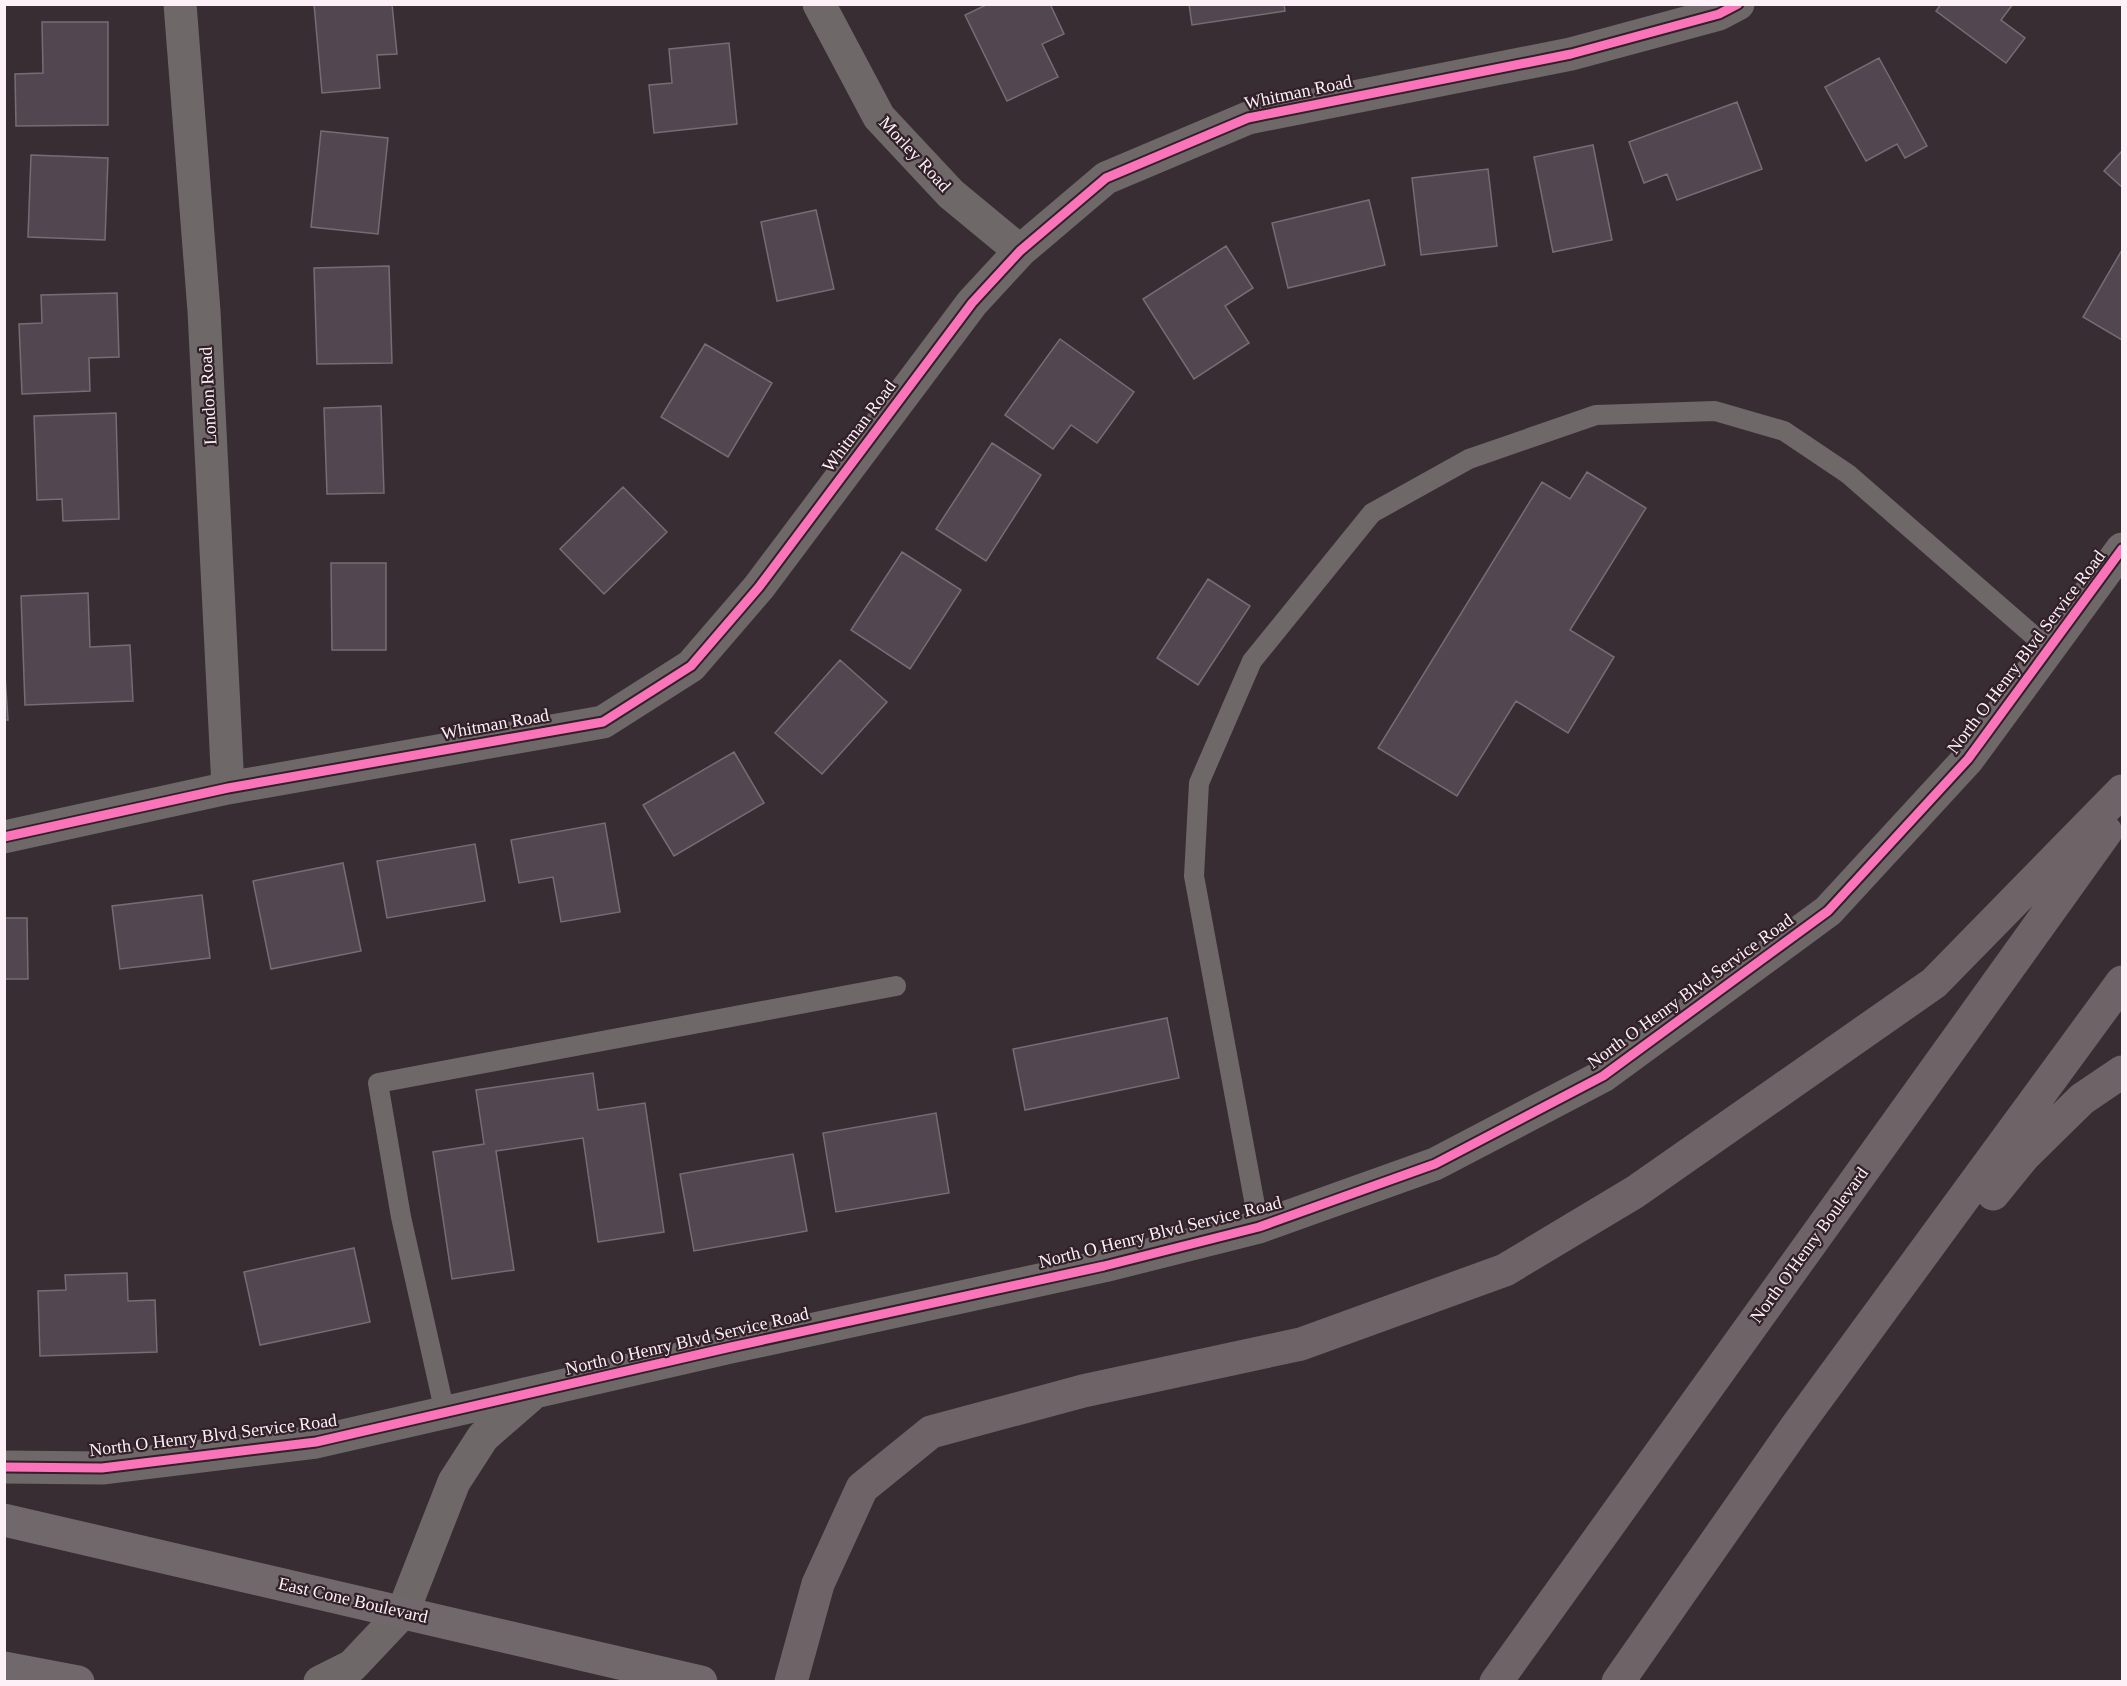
<svg xmlns="http://www.w3.org/2000/svg" width="2127" height="1686" viewBox="0 0 2127 1686" font-family="'Times New Roman',serif">
<style>
.building{fill:#524750;stroke:#756d73;stroke-width:1.5}
.lines{fill:none;stroke-linecap:round;stroke-linejoin:round}
.service{stroke:#6e6869;stroke-width:20}
.minor{stroke:#6e6869;stroke-width:33}
.primary{stroke:#70686a;stroke-width:33}
.motorway{stroke:#6e6468;stroke-width:33}
.cycleway-casing{stroke:#312028;stroke-width:13}
.cycleway{stroke:#fb73b8;stroke-width:9}
.labels{text-anchor:middle;dominant-baseline:central;stroke-width:4.5;stroke-linejoin:round;paint-order:stroke}
.street-label{font-size:18px;fill:#fdf0f6;stroke:#312028}
</style>
<rect width="100%" height="100%" fill="#382d32"/>
<path class="building" d="M314,4H392L397,54L377,55L380,88L322,93Z
M988,4H1050L1064,34L1042,44L1058,77L1007,101L965,15Z
M1189,4H1284L1285,11L1192,25Z
M1941,4H2013L2001,20L2025,38L2006,63L1936,11Z
M42,22H108V125L16,126L15,74L43,73Z
M729,43L737,124L654,133L649,85L672,83L669,49Z
M1879,58L1927,146L1905,158L1897,144L1866,161L1825,87Z
M1737,102L1762,169L1677,200L1667,174L1644,183L1629,142Z
M321,131L388,138L378,234L311,227Z
M1593,145L1612,240L1553,252L1534,157Z
M2122,151V187L2104,171Z
M31,155L108,158L105,240L28,237Z
M1488,169L1497,246L1421,255L1412,178Z
M1369,200L1385,265L1288,288L1272,223Z
M816,210L834,289L777,301L761,222Z
M1226,246L1253,288L1225,306L1249,343L1194,379L1143,299Z
M2122,250V340L2083,317Z
M389,266L392,363L317,364L314,268Z
M117,293L119,357L89,358L90,391L22,394L19,324L42,323L41,295Z
M1060,339L1134,392L1097,443L1071,425L1053,449L1005,415Z
M705,344L772,383L728,457L661,417Z
M381,406L384,493L327,494L324,408Z
M116,413L119,519L63,521L62,499L37,500L34,416Z
M992,443L1041,475L986,561L936,529Z
M1587,472L1646,508L1570,630L1614,657L1568,733L1516,701L1457,796L1378,748L1542,482L1570,499Z
M623,487L667,532L604,594L560,549Z
M902,552L961,590L910,669L851,630Z
M331,563H386V650H332Z
M1208,579L1250,606L1198,685L1157,658Z
M88,593L90,647L130,645L133,701L25,705L21,596Z
M840,660L887,702L822,774L775,733Z
M4,661L8,720H4Z
M734,752L764,803L674,856L643,805Z
M605,823L620,912L561,922L553,877L519,883L511,840Z
M475,844L485,901L387,918L377,861Z
M343,863L361,951L271,969L253,881Z
M202,895L210,958L120,969L112,906Z
M4,918H27L28,979H4Z
M1167,1018L1179,1078L1025,1110L1013,1049Z
M593,1073L598,1110L645,1103L664,1232L598,1242L583,1138L496,1151L514,1270L452,1279L433,1152L484,1144L476,1090Z
M936,1113L949,1193L836,1212L823,1133Z
M793,1154L807,1231L694,1251L680,1174Z
M354,1248L370,1322L260,1345L244,1272Z
M127,1273L128,1301L155,1300L157,1352L40,1356L38,1291L66,1290L65,1275Z"/>
<g class="lines">
<path class="service" d="M1259,1227L1194,876L1199,783L1252,661L1372,513L1469,459L1596,415L1715,411L1784,431L1848,474L2049,649
M445,1413L401,1217L378,1083L896,986"/>
<path class="minor" d="M180,4L204,311L228,788
M819,4L879,117L951,194L1020,251
M4,837L228,788L603,722L691,666L759,587L972,303L1020,251L1106,178L1248,118L1571,54L1719,14L1738,4
M4,1467L102,1468L316,1442L731,1347L1104,1266L1259,1227L1435,1164L1603,1076L1828,911L1968,759L2122,549
M320,1682L352,1666L403,1612L454,1482L483,1437L530,1396"/>
<path class="primary" d="M4,1520L701,1682
M4,1668L78,1682"/>
<path class="motorway" d="M1993,1194L2024,1156L2082,1099L2122,1072
M791,1682L818,1584L862,1488L931,1432L1083,1391L1301,1344L1505,1270L1635,1192L1934,983L2122,791
M1496,1682L2106,832
M1618,1682L1796,1427L2122,982"/>
<defs>
<path id="cycleway" d="M4,837L228,788L603,722L691,666L759,587L972,303L1020,251L1106,178L1248,118L1571,54L1719,14L1738,4
M4,1467L102,1468L316,1442L731,1347L1104,1266L1259,1227L1435,1164L1603,1076L1828,911L1968,759L2122,549"/>
</defs>
<use href="#cycleway" class="cycleway-casing"/>
<use href="#cycleway" class="cycleway"/>
</g>
<g class="labels">
<g class="street-label">
<text transform="translate(1298 92) rotate(-12)">Whitman Road</text>
<text transform="translate(915 154) rotate(47)">Morley Road</text>
<text transform="translate(208 396) rotate(-93)">London Road</text>
<text transform="translate(859 426) rotate(-53)">Whitman Road</text>
<text transform="translate(2026 652) rotate(-53)">North O Henry Blvd Service Road</text>
<text transform="translate(495 724) rotate(-10)">Whitman Road</text>
<text transform="translate(1690 991) rotate(-36)">North O Henry Blvd Service Road</text>
<text transform="translate(1160 1232) rotate(-14)">North O Henry Blvd Service Road</text>
<text transform="translate(1809 1245) rotate(-54)">North O'Henry Boulevard</text>
<text transform="translate(687 1341) rotate(-13)">North O Henry Blvd Service Road</text>
<text transform="translate(213 1435) rotate(-7)">North O Henry Blvd Service Road</text>
<text transform="translate(353 1600) rotate(13)">East Cone Boulevard</text>
</g>
</g>
<rect width="2127" height="1686" fill="none" stroke="#fdf0f6" stroke-width="12"/>
</svg>
